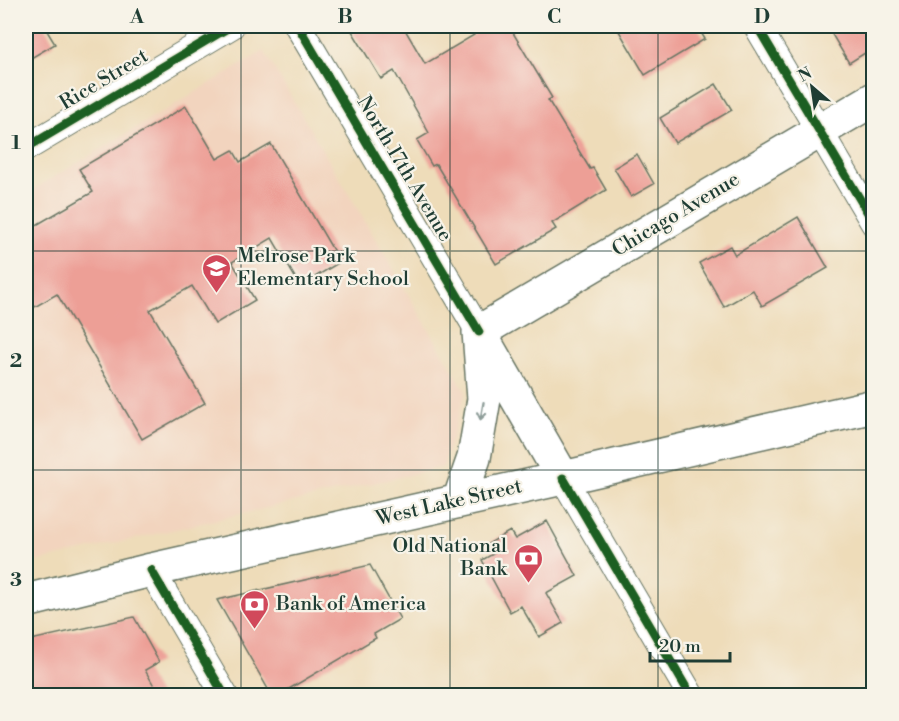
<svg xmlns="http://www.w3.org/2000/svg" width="899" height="721" viewBox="0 0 899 721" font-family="'Libre Bodoni',serif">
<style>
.built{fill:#f2d4be}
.building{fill:#ed9f96}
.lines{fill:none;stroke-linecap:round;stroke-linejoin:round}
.street-casing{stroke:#677563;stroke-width:28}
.secondary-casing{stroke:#677563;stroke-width:36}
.street{stroke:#fff;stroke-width:26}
.secondary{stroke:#fff;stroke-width:33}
.cycleway-casing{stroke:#f7f3e8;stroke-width:13}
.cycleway{stroke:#1b5e20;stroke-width:9}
.oneway{stroke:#8f9e9a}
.grid{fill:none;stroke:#1f3d34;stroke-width:1.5;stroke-opacity:0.55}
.labels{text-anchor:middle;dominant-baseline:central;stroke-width:4.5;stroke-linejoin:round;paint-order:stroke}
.street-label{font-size:20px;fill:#1f3d34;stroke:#f7f3e8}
.poi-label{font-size:20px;fill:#1f3d34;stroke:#f7f3e8;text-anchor:start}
.neatline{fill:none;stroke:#1f3d34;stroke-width:2}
.grid-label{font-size:20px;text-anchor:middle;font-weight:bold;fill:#1f3d34}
</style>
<rect width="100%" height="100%" fill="#f7f3e8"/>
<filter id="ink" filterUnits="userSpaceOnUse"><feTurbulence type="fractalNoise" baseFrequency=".0167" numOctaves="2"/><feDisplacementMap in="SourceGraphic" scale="12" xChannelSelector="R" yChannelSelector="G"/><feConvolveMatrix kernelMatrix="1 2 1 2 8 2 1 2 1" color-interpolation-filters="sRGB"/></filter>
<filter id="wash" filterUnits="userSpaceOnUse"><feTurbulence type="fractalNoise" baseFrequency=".008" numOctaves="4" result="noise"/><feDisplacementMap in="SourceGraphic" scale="24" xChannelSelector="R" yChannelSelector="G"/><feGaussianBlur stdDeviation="1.35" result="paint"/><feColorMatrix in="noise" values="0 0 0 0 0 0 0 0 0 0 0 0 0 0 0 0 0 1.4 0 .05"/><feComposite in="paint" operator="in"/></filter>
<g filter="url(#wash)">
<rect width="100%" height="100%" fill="#eedcb9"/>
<path class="built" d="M264,51L466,392L443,467L26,564V194Z"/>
<g id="blocks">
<path class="building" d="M26,26H44L55,44L26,61Z
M349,26H403L425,64L474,35L468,26H509L552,98L548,100L590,169L593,168L606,190L552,223L556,229L496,264L436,164L432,166L417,140L429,133L394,71L381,79Z
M616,26H697L705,39L645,75Z
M827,26H873V48L849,63Z
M716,84L732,110L675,143L660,118Z
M186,106L217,159L233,150L240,162L271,144L340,262L300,286L272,238L232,262L255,300L215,324L192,286L150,310L205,403L142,439L57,294L26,312V231L93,192L79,169Z
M637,154L654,184L631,197L614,168Z
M798,217L828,268L762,306L753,290L724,307L699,263L730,246L735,255Z
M547,521L577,576L546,593L563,623L539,637L521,606L510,612L482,560L493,554L488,544L510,531L515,539Z
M370,565L400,619L374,634L376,638L277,696H272L217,600Z
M134,617L159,662L145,670L160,696H26V641Z"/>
</g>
</g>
<g filter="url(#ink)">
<use href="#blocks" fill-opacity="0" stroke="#677563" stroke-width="1.5"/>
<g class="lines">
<defs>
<path id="street" d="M298,26L479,332
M757,26L874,223
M26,148L231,26
M563,478L691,696
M151,570L225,696"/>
<path id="secondary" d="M479,332L874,99
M483,339L563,478
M459,501L474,458L484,399L479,332
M26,601L151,570L563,478L874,406"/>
</defs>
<use href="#street" class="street-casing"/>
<use href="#secondary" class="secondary-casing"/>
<use href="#street" class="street"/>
<use href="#secondary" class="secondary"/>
<defs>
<path id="cycleway" d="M298,26L479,332
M757,26L874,223
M26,148L231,26
M563,478L691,696
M151,570L225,696"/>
</defs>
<use href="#cycleway" class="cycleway-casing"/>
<use href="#cycleway" class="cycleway"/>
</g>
<defs><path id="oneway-shaft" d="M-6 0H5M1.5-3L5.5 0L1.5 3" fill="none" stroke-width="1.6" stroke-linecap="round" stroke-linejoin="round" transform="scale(1.5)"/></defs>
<use class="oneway" href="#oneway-shaft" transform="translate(482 411) rotate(100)"/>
</g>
<path class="grid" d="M241,26V696M450,26V696M658,26V696M26,251H874M26,470H874"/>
<defs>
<symbol id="school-pin" viewBox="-11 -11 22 30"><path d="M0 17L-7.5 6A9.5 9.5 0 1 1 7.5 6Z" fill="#d1495b" stroke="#f7f3e8"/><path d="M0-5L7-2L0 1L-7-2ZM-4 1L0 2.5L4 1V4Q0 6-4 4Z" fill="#fff"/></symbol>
<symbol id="bank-pin" viewBox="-11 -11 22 30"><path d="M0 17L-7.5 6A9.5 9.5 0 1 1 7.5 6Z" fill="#d1495b" stroke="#f7f3e8"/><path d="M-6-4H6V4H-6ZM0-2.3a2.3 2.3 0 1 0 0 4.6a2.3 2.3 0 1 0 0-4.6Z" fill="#fff"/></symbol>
</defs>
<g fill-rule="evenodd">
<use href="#school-pin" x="200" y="252" width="33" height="45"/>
<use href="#bank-pin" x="512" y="542" width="33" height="45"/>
<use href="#bank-pin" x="238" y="588" width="33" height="45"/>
</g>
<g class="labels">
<g class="street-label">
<text transform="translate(104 80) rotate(-31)">Rice Street</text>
<text transform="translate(404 169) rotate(59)">North 17th Avenue</text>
<text transform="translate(676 215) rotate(-31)">Chicago Avenue</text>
<text transform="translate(449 503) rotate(-13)">West Lake Street</text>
</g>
<g class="poi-label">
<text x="237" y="256">Melrose Park<tspan x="237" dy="23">Elementary School</tspan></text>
<text x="507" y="546" text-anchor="end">Old National<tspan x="507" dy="23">Bank</tspan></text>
<text x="276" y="604">Bank of America</text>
</g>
</g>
<rect width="899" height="721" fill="none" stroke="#f7f3e8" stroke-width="66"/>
<g transform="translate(812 87) rotate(331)" stroke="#f7f3e8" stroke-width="4.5" paint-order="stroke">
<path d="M0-4.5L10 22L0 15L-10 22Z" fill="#1f3d34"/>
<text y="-9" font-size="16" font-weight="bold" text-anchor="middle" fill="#1f3d34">N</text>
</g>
<path d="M650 652v9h80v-9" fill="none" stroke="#1f3d34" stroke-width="3"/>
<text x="659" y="652" font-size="18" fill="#1f3d34" stroke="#f7f3e8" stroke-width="4.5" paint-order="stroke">20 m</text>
<rect x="33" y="33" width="833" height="655" class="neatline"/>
<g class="grid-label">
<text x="137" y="23">A</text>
<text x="345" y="23">B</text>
<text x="554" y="23">C</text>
<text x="762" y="23">D</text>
<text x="16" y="149">1</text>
<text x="16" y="367">2</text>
<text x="16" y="586">3</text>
</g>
</svg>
